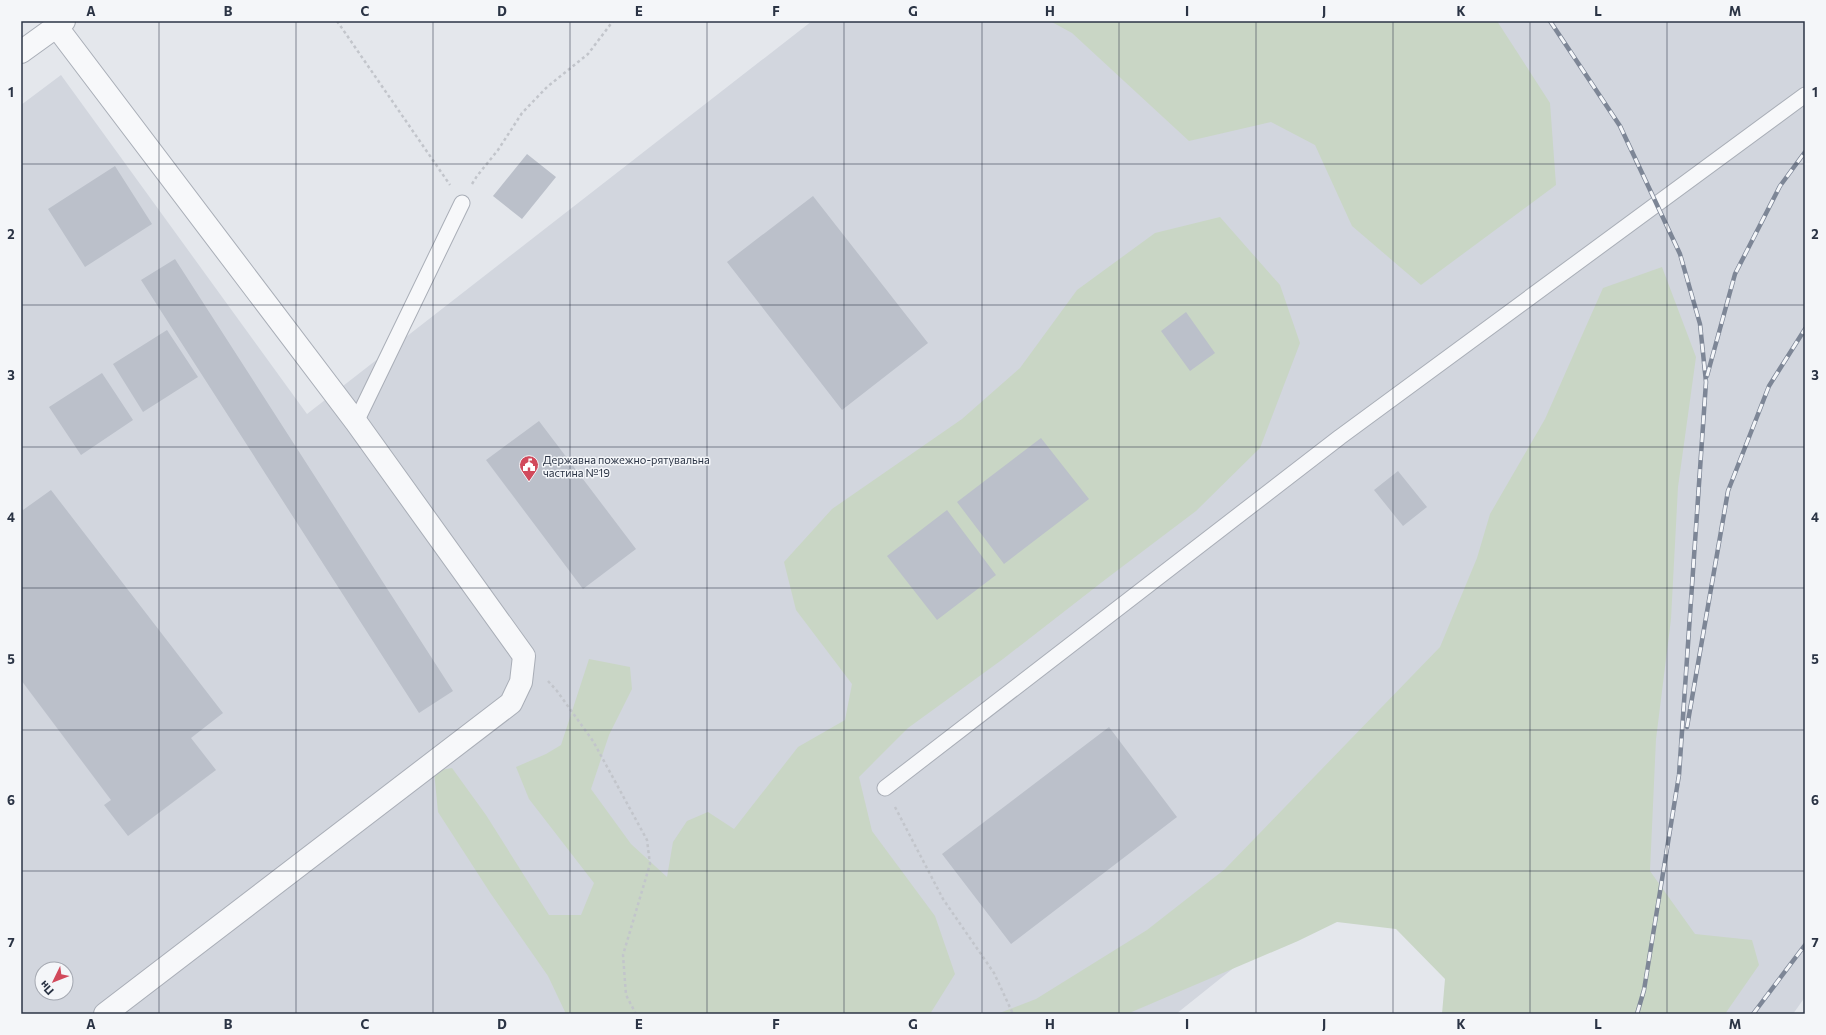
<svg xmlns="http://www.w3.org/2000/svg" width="1826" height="1035" viewBox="0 0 1826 1035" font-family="Commissioner,sans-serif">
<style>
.built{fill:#d2d6de;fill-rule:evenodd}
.green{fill:#c9d6c5}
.building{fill:#bbc0ca}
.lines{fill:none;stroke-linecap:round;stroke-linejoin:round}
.service-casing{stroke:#a9aeb7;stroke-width:17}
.minor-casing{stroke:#a9aeb7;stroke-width:24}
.tertiary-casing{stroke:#a9aeb7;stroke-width:24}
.path{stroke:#c2c5cb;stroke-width:2.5;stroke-dasharray:3 3;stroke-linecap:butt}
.service{stroke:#f7f8fa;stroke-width:15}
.minor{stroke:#f7f8fa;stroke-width:22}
.tertiary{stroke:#f7f8fa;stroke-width:22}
.rail-casing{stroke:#7d8696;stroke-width:4.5}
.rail{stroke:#f4f6f9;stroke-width:3;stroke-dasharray:9;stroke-linecap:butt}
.grid{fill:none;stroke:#2b3445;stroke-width:1;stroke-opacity:0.55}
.labels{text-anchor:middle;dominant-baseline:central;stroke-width:3;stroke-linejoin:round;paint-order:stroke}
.poi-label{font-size:11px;fill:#2b3445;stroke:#f4f6f9;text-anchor:start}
.neatline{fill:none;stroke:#2b3445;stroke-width:1.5}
.grid-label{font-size:13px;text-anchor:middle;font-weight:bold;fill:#2b3445}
</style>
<rect width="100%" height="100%" fill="#e4e7ec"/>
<path class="built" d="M812,21H1805V997L1793,1014H1561L1370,859L1176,1014H21V105L61,75L307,414ZM42,969H66V993H42Z"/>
<path class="green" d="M1050,21H1497L1550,103L1556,185L1421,285L1352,226L1315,145L1271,122L1189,141L1072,33Z
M1220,217L1280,285L1300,343L1260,448L1196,511L1106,579L1003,659L908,728L859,777L872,831L935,916L955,974L930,1014H566L548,976L491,894L438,812L434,771L452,768L486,815L549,915H581L594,883L529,799L516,767L546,754L561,745L589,659L630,667L632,689L609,735L591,789L631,844L667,877L673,842L687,821L708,812L734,829L798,747L845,720L852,684L796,610L784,562L832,509L962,419L1020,368L1077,290L1155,233Z
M1662,267L1696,357L1678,487L1671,619L1656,739L1650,871L1695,934L1752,940L1759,965L1725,1014H1442L1445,979L1396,929L1337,922L1298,941L1127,1014H997L1036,999L1147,930L1225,869L1440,647L1477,558L1490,514L1545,419L1603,288Z"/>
<path class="building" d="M527,154L556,177L522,219L493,196Z
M115,166L152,224L85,267L48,209Z
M813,196L928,343L842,410L727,262Z
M175,259L453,691L419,713L141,280Z
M1186,312L1215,353L1190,371L1161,331Z
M167,330L198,377L143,412L113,364Z
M102,373L133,420L81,455L49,407Z
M539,421L636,549L583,589L486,460Z
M1041,438L1089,499L1004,564L957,502Z
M1398,471L1427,507L1403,526L1374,490Z
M51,490L223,713L191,738L216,770L128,836L104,805L111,800L21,680V507L23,510Z
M947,510L996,575L937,620L887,556Z
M1109,727L1177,817L1011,944L942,854Z"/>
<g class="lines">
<defs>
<path id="service" d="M356,422L462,203
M885,788L1340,437L1805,95"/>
<path id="minor" d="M56,26L356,422L524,656L521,682L511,703L105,1014"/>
<path id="tertiary" d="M21,52L64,21"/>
</defs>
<use href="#service" class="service-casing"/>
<use href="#minor" class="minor-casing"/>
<use href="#tertiary" class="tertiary-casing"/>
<path class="path" d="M337,21L450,185
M472,184L477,176L498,150L522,113L547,87L588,54L613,21
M548,681L557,691L593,741L647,840L650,864L623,955L626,995L636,1014
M895,807L943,899L994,973L1013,1014"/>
<use href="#service" class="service"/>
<use href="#minor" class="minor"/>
<use href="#tertiary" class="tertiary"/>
<defs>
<path id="rail" d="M1550,21L1620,126L1680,254L1700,324L1706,382L1679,775L1644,990L1637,1014
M1707,376L1735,274L1780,186L1805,152
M1687,727L1728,491L1769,386L1805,329
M1753,1014L1805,945"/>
</defs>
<use href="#rail" class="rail-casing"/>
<use href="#rail" class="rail"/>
</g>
<path class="grid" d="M159,21V1014M296,21V1014M433,21V1014M570,21V1014M707,21V1014M844,21V1014M982,21V1014M1119,21V1014M1256,21V1014M1393,21V1014M1530,21V1014M1667,21V1014M21,164H1805M21,305H1805M21,447H1805M21,588H1805M21,730H1805M21,871H1805"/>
<defs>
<symbol id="civic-pin" viewBox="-11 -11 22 30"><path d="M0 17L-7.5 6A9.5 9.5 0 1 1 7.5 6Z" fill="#d1495b" stroke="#f4f6f9"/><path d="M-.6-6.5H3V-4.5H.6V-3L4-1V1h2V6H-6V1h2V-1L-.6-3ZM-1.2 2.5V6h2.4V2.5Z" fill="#fff"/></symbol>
</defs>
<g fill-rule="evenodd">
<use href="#civic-pin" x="518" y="454" width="22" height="30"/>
</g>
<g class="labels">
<g class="poi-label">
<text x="543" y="459">Державна пожежно-рятувальна<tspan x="543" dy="13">частина №19</tspan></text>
</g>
</g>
<rect width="1826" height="1035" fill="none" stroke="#f4f6f9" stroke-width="44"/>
<g transform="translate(54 981) rotate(227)"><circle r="19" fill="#f4f6f9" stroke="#a4a8b1"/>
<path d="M0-3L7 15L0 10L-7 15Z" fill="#d1495b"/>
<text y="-6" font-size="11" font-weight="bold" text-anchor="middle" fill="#2b3445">Пн</text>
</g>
<rect x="22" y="22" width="1782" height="991" class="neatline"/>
<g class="grid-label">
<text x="91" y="16">A</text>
<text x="228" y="16">B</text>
<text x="365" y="16">C</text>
<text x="502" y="16">D</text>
<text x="639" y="16">E</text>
<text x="776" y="16">F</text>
<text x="913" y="16">G</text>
<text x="1050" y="16">H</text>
<text x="1187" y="16">I</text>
<text x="1324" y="16">J</text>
<text x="1461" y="16">K</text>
<text x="1598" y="16">L</text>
<text x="1735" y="16">M</text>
<text x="11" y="97">1</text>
<text x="1815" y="97">1</text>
<text x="11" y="239">2</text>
<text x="1815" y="239">2</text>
<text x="11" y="380">3</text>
<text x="1815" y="380">3</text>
<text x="11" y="522">4</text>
<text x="1815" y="522">4</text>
<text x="11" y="664">5</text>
<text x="1815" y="664">5</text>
<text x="11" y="805">6</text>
<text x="1815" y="805">6</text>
<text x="11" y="947">7</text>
<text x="1815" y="947">7</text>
<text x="91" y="1029">A</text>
<text x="228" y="1029">B</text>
<text x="365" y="1029">C</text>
<text x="502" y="1029">D</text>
<text x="639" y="1029">E</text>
<text x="776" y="1029">F</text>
<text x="913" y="1029">G</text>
<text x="1050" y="1029">H</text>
<text x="1187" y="1029">I</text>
<text x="1324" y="1029">J</text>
<text x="1461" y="1029">K</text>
<text x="1598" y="1029">L</text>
<text x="1735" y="1029">M</text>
</g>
</svg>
